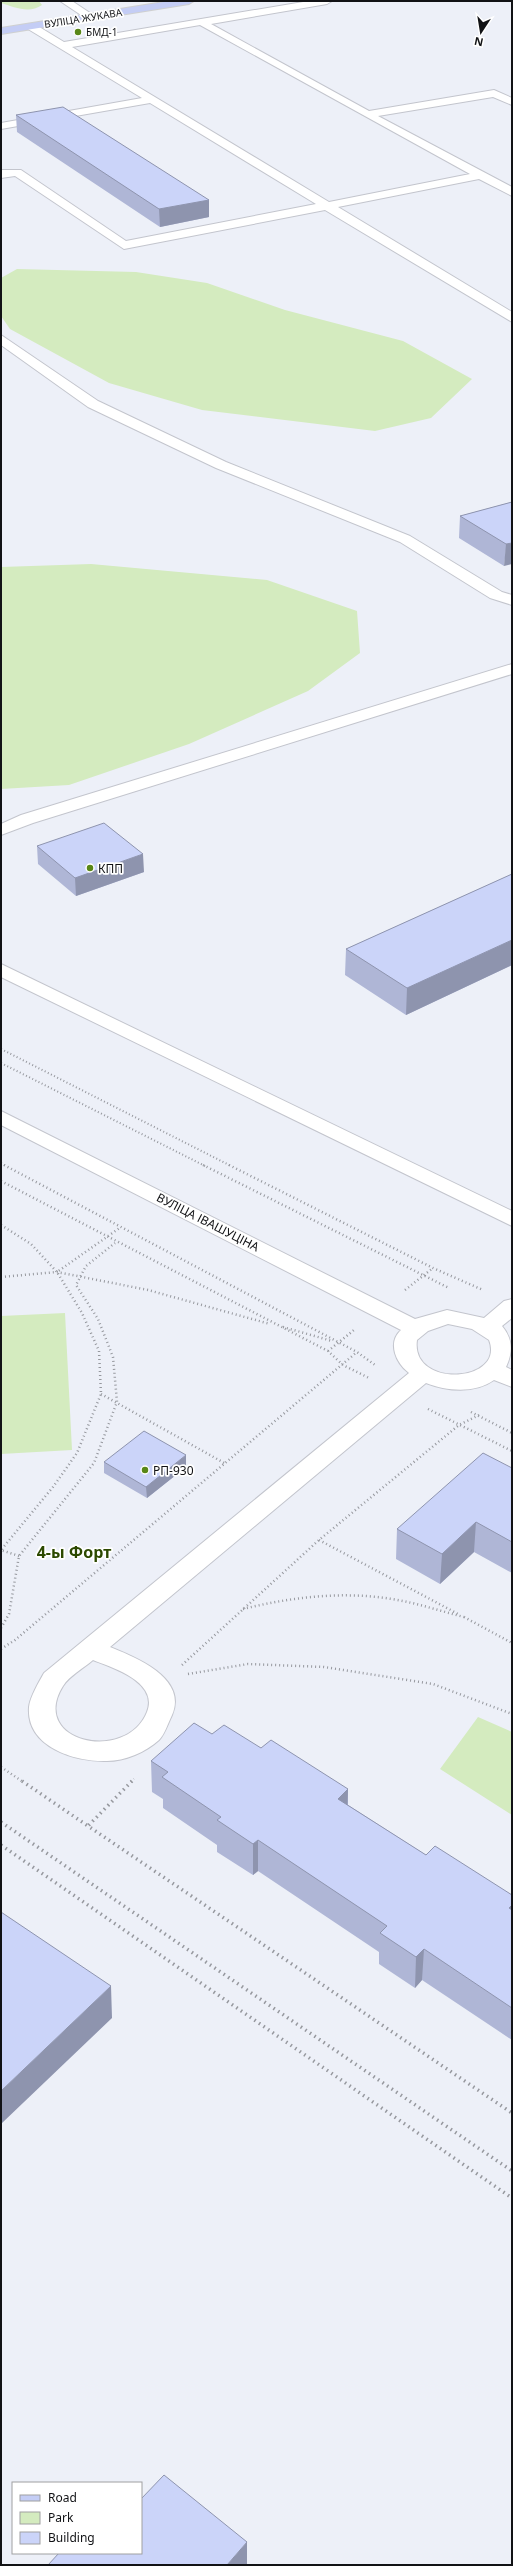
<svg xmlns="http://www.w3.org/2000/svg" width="513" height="2566" viewBox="0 0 513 2566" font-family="'Noto Sans',sans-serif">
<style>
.green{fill:#d4ebbf}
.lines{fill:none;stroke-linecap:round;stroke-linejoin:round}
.minor-casing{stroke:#c3c5cd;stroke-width:2}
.major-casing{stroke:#cfd0d0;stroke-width:2}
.path-far2{stroke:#96989e;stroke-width:2;stroke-dasharray:1 2.5;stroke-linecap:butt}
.path-far1{stroke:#96989e;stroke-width:2.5;stroke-dasharray:1 3;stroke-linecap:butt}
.path{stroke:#96989e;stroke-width:3.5;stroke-dasharray:1.5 4;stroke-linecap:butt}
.minor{fill:#fff;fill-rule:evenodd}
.major{fill:#c4cdf5;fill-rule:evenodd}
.wall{fill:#afb6d6}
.shaded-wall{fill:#8e94ae}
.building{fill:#cbd4f9;stroke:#8e94ae}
.poi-dot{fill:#598718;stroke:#fff;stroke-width:1.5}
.labels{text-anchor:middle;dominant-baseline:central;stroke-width:3.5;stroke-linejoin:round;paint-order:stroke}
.far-street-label{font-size:10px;fill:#111215;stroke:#fff}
.far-poi-label{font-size:10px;fill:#111215;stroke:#fff;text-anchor:start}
.poi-label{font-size:12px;fill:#111215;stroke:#fff;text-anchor:start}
.street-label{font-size:12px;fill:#111215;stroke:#fff}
.district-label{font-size:16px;font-weight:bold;fill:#2c4900;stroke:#fff}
</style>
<rect width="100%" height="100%" fill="#edf0f8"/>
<path class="green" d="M1,1H39L42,5C29,14 14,7 1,3Z
M17,269L136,272L207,283L285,310L403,341L472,379L431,418L375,431L202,410L109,383L10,329L1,316V278Z
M91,564L267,580L357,611L360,653L308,691L189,744L69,785L1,789V567Z
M65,1313L72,1450L1,1454V1316Z
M478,1717L512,1732V1815L440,1769Z"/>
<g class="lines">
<defs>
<path id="minor" d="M60,1H72L96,17L87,19Z
M309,1H332L327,4L211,24L369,111L494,90L512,98V105L493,97L378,116L512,187V196L479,179L338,207L512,312V322L325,210L124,249L15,176L1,178V170H21L126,241L316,204L150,103L1,129V123L142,98L28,29V25H36L64,42ZM200,25L470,174L329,202L72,47Z
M1,335L98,401L226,462L410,536L502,592L512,595V605L490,598L400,542L216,468L88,407L1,345Z
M512,664V674L33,823L1,835V824L21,815Z
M1,964L512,1211V1226L1,977Z
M1,1111L415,1319L447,1310L484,1318L504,1301L512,1299V1318L502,1326C513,1339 513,1352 506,1367L512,1370V1387L494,1380C474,1394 447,1391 426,1383L110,1647C135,1657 188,1678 172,1715C168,1723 165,1734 159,1740C146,1752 125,1761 107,1761C75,1762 26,1747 29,1707C30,1697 39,1682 44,1673L409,1373C396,1363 387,1343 401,1330L1,1125ZM448,1324L472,1329L489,1340C506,1383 410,1389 417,1340L428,1331ZM93,1660C113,1668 159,1682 147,1712C126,1764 28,1742 63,1686C69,1676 84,1668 93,1660Z"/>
<path id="major" d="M170,1H194L189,4L1,34V28Z"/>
</defs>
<use href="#minor" class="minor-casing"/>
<use href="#major" class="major-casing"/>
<path class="path-far2" d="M1,1049L231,1166
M1,1063L205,1166
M1,1163L6,1166"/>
<path class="path-far1" d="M4,1165L357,1352L375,1365
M203,1165L449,1288
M229,1165L433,1268L483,1290
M1,1181L328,1351L343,1365L369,1378
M1,1225L31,1244L57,1272L121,1227
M1,1277L57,1272L148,1290L270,1324
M405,1290L433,1268
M283,1327L332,1341
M328,1351L354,1330
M101,1394L226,1464
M428,1409L512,1451
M471,1412L512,1433
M319,1540L460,1615
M19,1556L1,1550L53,1487L77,1453L101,1394L99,1351L82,1313L57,1272
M243,1609C292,1597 342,1591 392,1599C417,1603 440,1611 464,1617
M464,1617L512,1643
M1,1628L9,1614L19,1556L94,1463L117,1402L113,1357L98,1319L76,1285L86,1266L115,1243
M1,1649L15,1640L357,1352
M182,1665L319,1540L459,1425L479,1415
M188,1674L248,1664L324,1667L433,1684L512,1714
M1,1767L23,1782
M131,1782L134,1779"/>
<path class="path" d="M22,1781L88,1826
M132,1781L88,1826L512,2113
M1,1822L512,2171
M1,1845L512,2198"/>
<use href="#minor" class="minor"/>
<use href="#major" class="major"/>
</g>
<path class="wall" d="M16,115L209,200V217L160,227L17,132Z
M512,502L504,566L459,538L460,516Z
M37,846L144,872L76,896L38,864Z
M512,874V965L406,1015L345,975L346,949Z
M104,1462L186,1467L147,1498L104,1473Z
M512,1468V1573L474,1552L440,1584L396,1559L397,1529Z
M212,1734L261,1748L348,1789V1805L426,1855L512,1895V2040L422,1980L415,1988L379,1964V1952L258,1871L253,1875L217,1852V1845L163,1808V1799L152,1792L151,1761Z"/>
<path class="shaded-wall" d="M209,200V217L160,227L159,209Z
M512,543V564L504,566L506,544Z
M143,854L144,872L76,896L75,878Z
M512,940V965L406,1015L407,988Z
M186,1455V1467L147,1498L146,1487Z
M476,1522L474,1552L440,1584L442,1554Z
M348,1789L347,1820L338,1799Z
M258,1840V1871L253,1875V1844Z
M512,1905V1933L509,1908Z
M424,1949L422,1980L415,1988L416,1957Z
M111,1986L112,2018L1,2124V2091Z
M247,2542V2565H227Z"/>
<path class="building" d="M63,107L209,200L159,209L16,115Z
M512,502V543L506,544L460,516Z
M104,823L143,854L75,878L37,846Z
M512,874V940L407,988L346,949Z
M144,1431L186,1455L146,1487L104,1462Z
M483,1453L512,1468V1542L476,1522L442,1554L397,1529Z
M194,1723L212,1734L224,1725L261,1748L271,1740L348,1789L338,1799L426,1855L435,1846L512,1895V1905L509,1908L512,1910V2008L424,1949L416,1957L380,1933L387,1926L258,1840L253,1844L217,1820L221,1817L162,1777L168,1772L151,1761Z
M1,1912L111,1986L1,2091Z
M164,2475L247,2542L227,2565H48L59,2553H141V2499Z"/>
<g class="poi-dot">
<circle cx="78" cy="32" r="4"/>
<circle cx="90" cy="868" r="4"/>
<circle cx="145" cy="1470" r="4"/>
</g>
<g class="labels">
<g class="far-street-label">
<text transform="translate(83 18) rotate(-9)">ВУЛІЦА ЖУКАВА</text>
</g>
<g class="far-poi-label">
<text x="86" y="32">БМД-1</text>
</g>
<g class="poi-label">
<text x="98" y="868">КПП</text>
<text x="153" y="1470">РП-930</text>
</g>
<g class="street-label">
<text transform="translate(208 1222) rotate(27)">ВУЛІЦА ІВАШУЦІНА</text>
</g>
<g class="district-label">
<text x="74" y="1552">4-ы Форт</text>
</g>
</g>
<rect width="513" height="2566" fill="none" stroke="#111215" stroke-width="4"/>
<rect x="12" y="2482" width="130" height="72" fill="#ffffff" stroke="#a0a0a1"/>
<rect x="20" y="2495" width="20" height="6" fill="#c4cdf5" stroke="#a0a0a1"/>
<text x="48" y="2502" font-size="12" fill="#111215">Road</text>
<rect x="20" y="2512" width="20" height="12" fill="#d4ebbf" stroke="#a0a0a1"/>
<text x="48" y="2522" font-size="12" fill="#111215">Park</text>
<rect x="20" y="2532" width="20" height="12" fill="#cbd4f9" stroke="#a0a0a1"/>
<text x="48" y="2542" font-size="12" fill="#111215">Building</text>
<g transform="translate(481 32) rotate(192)" stroke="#ffffff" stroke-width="3" paint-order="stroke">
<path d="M0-3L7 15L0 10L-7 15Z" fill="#111215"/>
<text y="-6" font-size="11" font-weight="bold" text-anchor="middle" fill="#111215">N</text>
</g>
</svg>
